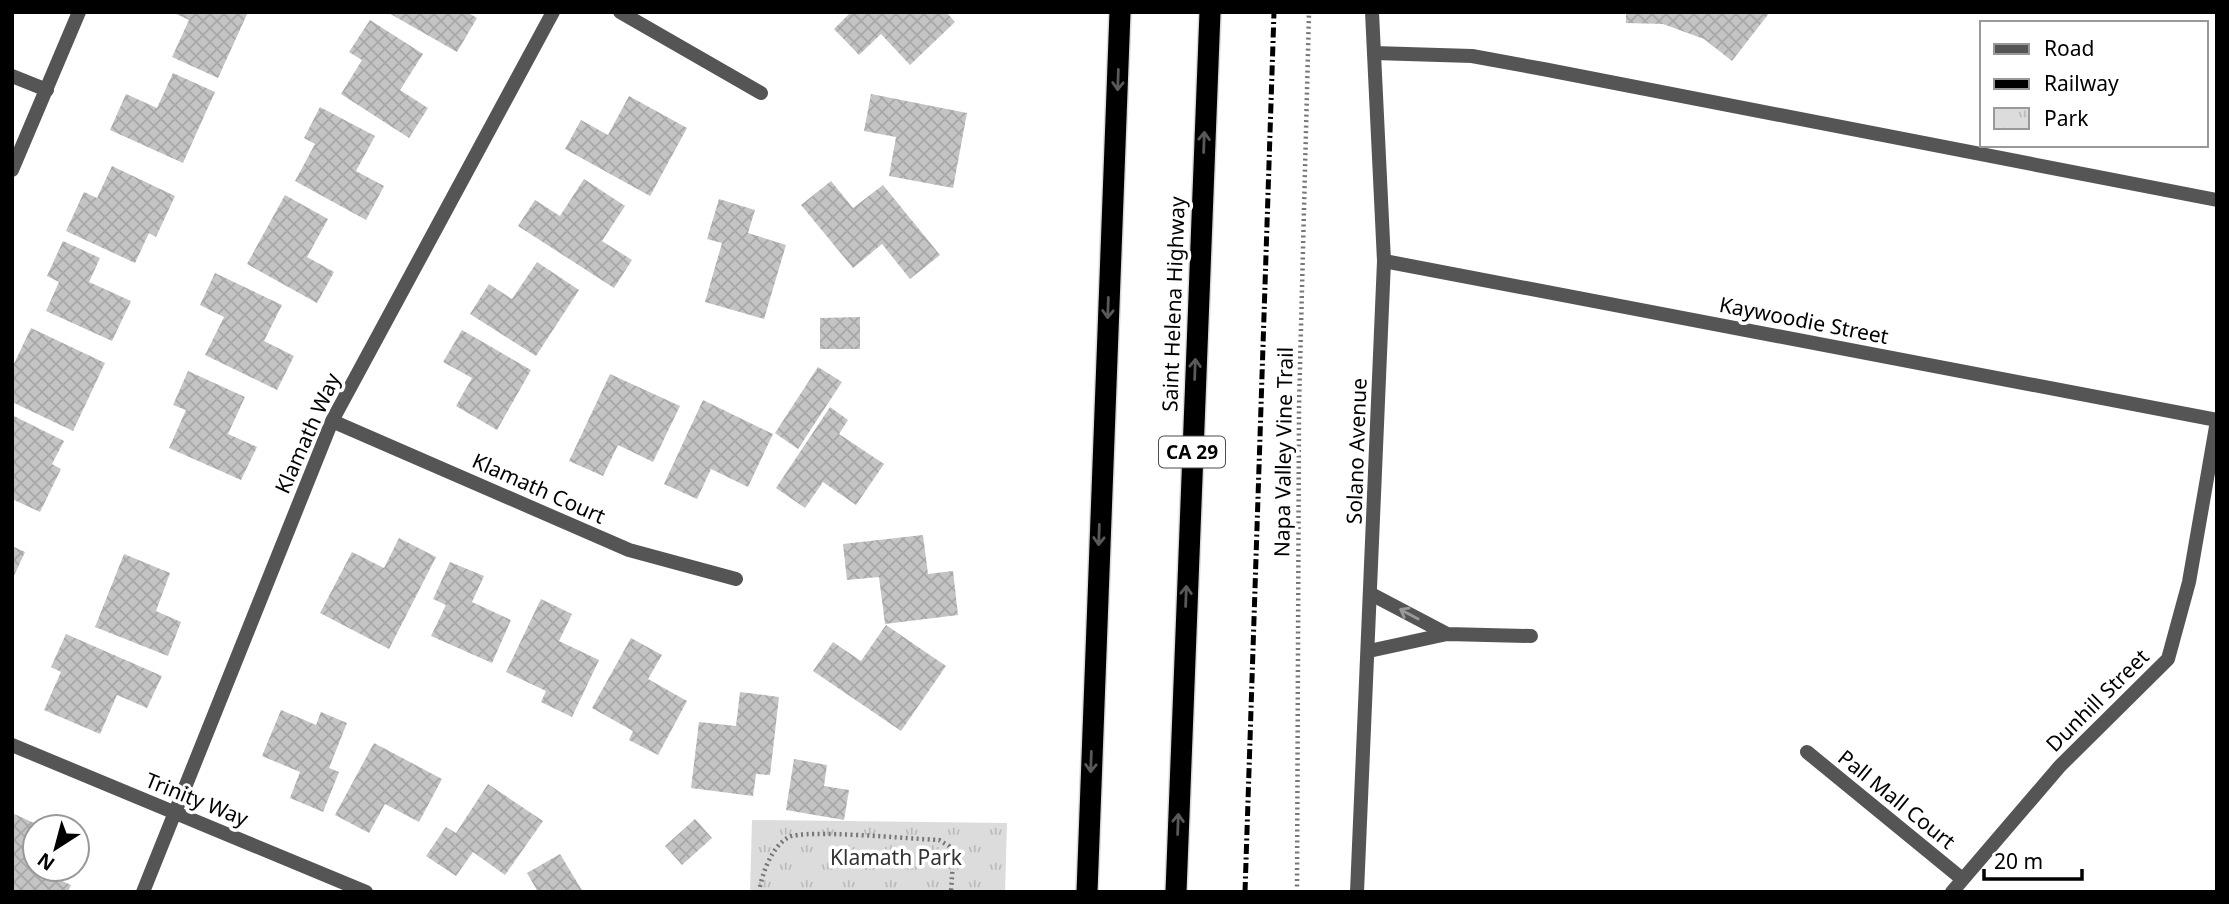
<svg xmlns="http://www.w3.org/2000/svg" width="2229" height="904" viewBox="0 0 2229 904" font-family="'Noto Sans',sans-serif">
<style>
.park{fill:url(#park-tufts)}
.building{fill:url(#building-cross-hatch)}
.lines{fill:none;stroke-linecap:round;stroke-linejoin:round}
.motorway-casing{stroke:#dbdbdb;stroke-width:24}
.path{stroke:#777;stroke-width:4.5;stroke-dasharray:2 3.5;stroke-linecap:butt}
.service{stroke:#555;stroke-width:14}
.minor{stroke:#555;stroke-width:14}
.tertiary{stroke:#555;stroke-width:14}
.motorway{stroke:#000;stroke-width:21}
.rail{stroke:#000;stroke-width:5;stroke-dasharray:10 3.5 2 3.5;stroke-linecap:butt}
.oneway{stroke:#595959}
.oneway2{stroke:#999}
.labels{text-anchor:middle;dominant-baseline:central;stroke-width:7;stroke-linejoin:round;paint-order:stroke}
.shield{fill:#fff;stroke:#4c4c4c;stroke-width:2}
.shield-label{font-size:19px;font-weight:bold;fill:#000}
.street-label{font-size:21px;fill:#000;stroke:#fff}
.park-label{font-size:21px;fill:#333;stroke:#fff}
</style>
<defs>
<pattern id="park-tufts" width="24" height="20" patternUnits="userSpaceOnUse" patternTransform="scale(1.75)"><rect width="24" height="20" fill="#dcdcdc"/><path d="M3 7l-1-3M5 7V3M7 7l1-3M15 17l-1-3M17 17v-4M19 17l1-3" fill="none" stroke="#bbb"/></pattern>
<pattern id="building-cross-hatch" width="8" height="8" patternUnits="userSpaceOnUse" patternTransform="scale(1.75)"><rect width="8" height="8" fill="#c4c4c4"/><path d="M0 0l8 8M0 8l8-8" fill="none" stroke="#a7a7a7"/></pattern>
</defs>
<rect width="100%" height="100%" fill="#fff"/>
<path class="park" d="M752,820L1007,823L1005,892H750Z"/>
<path class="building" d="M172,12H248L218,78L172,57L189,20Z
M387,12H467L477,18L457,52Z
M851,12H946L955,22L910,65L881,34L859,55L834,29Z
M1626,12H1770L1732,61L1704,39L1663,24L1626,23Z
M370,20L423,54L400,90L428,108L409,138L341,94L362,60L349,52Z
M173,73L215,92L183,163L110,130L126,94L157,108Z
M871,94L967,113L953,188L889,176L896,137L864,131Z
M629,96L687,128L650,196L565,149L581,120L608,135Z
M320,107L375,136L356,171L384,186L366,220L295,181L315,144L304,138Z
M112,166L175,196L156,237L149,233L135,263L66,231L84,192L97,198Z
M584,179L625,206L602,241L632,260L614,288L518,226L535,200L560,216Z
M831,181L853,208L883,185L940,255L910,279L882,244L853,268L801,205Z
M285,195L328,219L307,257L334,272L317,303L247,264Z
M719,199L755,210L748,233L786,245L764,319L705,302L722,243L707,239Z
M63,241L100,258L89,282L131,301L112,341L46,311L59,282L47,276Z
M537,262L579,290L536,356L470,314L489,284L512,299Z
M215,273L282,305L264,341L294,356L277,390L205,355L224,317L200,305Z
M860,317V349H820V318Z
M31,328L105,363L73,431L12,402V368Z
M462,330L531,370L497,430L456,406L472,378L443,362Z
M818,367L842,382L798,449L775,433Z
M188,371L245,397L228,434L257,447L241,480L169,448L186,410L173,405Z
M610,374L680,406L653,462L618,445L603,476L569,461Z
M703,400L773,434L748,487L711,469L697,499L664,484Z
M830,407L848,420L839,434L884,464L856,505L823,482L805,508L776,488Z
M12,415L64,441L52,464L61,469L40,512L12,499Z
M923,535L928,574L953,571L958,615L885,624L879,577L847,580L843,544Z
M399,538L436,557L389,649L320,613L352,552L384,568Z
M12,546L25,552L12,580Z
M124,554L170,573L156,611L181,622L168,656L95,627Z
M450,562L484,576L472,602L511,620L492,663L431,636L446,605L433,599Z
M541,599L572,614L559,641L599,660L572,717L541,702L546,691L506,672Z
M886,625L946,666L901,731L813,671L833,642L861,661Z
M66,634L162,676L147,708L117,695L100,734L44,710L61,672L51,667Z
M631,638L662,655L648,679L687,701L658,755L629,740L633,731L592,708Z
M740,692L779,697L770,775L756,774L753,796L691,788L699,722L736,726Z
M281,710L316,725L321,712L347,723L329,768L339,772L323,812L290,798L300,772L262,756Z
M374,743L442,779L419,822L385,804L369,833L335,815Z
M794,759L827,765L824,786L849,790L844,820L786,810Z
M488,784L543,821L505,875L473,852L456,876L426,856L446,827L456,833Z
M12,813L43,827H35V869H44L43,872L71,885L68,892H12Z
M695,819L712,838L682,865L665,846Z
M560,854L583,892H538L527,873Z"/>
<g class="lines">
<defs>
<path id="motorway" d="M1087,892L1120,12
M1176,892L1210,12"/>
</defs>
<use href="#motorway" class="motorway-casing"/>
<path class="path" d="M759,892C762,873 772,846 789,837C804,829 914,839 939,840L949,846L953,860L951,892
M1297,892L1299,407L1309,12"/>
<path class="service" d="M1374,53L1472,56L1543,69L2217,200
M12,76L47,90
M1371,594L1447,634
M1369,651L1447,634L1531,636"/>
<path class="minor" d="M620,12L761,93
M12,170L79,12
M1384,261L2217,420
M332,421L629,550L736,579
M12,745L366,892
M1807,752L1961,878
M143,892L332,421L553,12
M1952,892L2060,766L2168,659L2189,582L2217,421"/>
<path class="tertiary" d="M1357,892L1384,261L1372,12"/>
<use href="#motorway" class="motorway"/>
<path class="rail" d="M1245,892L1274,12"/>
</g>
<defs><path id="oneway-shaft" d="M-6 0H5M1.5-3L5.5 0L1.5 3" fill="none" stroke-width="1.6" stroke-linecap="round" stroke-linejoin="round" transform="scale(1.75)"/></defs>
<g class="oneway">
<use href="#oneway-shaft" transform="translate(1118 80) rotate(92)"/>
<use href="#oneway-shaft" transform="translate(1204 142) rotate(-88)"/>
<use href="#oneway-shaft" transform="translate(1108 308) rotate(92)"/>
<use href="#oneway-shaft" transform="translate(1195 369) rotate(-88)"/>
<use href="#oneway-shaft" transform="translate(1099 535) rotate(92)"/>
<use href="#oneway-shaft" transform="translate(1186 596) rotate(-88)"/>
<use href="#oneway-shaft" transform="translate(1091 762) rotate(92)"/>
<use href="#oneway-shaft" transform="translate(1178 824) rotate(-88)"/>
</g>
<use class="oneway2" href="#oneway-shaft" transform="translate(1409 614) rotate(-152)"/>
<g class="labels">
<rect class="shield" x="1159" y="436.5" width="66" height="31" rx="5"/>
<g class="shield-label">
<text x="1192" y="452">CA 29</text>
</g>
<g class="street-label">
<text transform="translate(1173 304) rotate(-88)">Saint Helena Highway</text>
<text transform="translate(1804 320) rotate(11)">Kaywoodie Street</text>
<text transform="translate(307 433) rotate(-66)">Klamath Way</text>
<text transform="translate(1356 451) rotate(-88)">Solano Avenue</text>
<text transform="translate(1283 452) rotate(-89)">Napa Valley Vine Trail</text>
<text transform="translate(539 488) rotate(24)">Klamath Court</text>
<text transform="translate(2097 700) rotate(-45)">Dunhill Street</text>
<text transform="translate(197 799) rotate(22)">Trinity Way</text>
<text transform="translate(1897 799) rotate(39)">Pall Mall Court</text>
</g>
<g class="park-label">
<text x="896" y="857">Klamath Park</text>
</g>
</g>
<rect width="2229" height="904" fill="none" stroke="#000000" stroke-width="28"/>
<rect x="1980" y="21" width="228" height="126" fill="#ffffff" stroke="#999999" stroke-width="2"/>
<rect x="1994" y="44" width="35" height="10" fill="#555555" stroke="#999999" stroke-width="2"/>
<text x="2044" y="56" font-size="21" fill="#000000">Road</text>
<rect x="1994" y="79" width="35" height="10" fill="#000000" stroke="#999999" stroke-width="2"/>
<text x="2044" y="91" font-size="21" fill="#000000">Railway</text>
<rect x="1994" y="108" width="35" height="21" fill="url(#park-tufts)" stroke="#999999" stroke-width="2"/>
<text x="2044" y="126" font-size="21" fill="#000000">Park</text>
<g transform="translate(56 848) rotate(216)"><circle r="33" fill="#ffffff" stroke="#999999" stroke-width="2"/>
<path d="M0-5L12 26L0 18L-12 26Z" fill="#000000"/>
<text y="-10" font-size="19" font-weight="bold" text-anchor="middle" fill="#000000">N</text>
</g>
<path d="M1984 869v10h98v-10" fill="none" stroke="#000000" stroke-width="3.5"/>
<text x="1994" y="869" font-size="21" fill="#000000" stroke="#ffffff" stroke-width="5" paint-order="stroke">20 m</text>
</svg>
